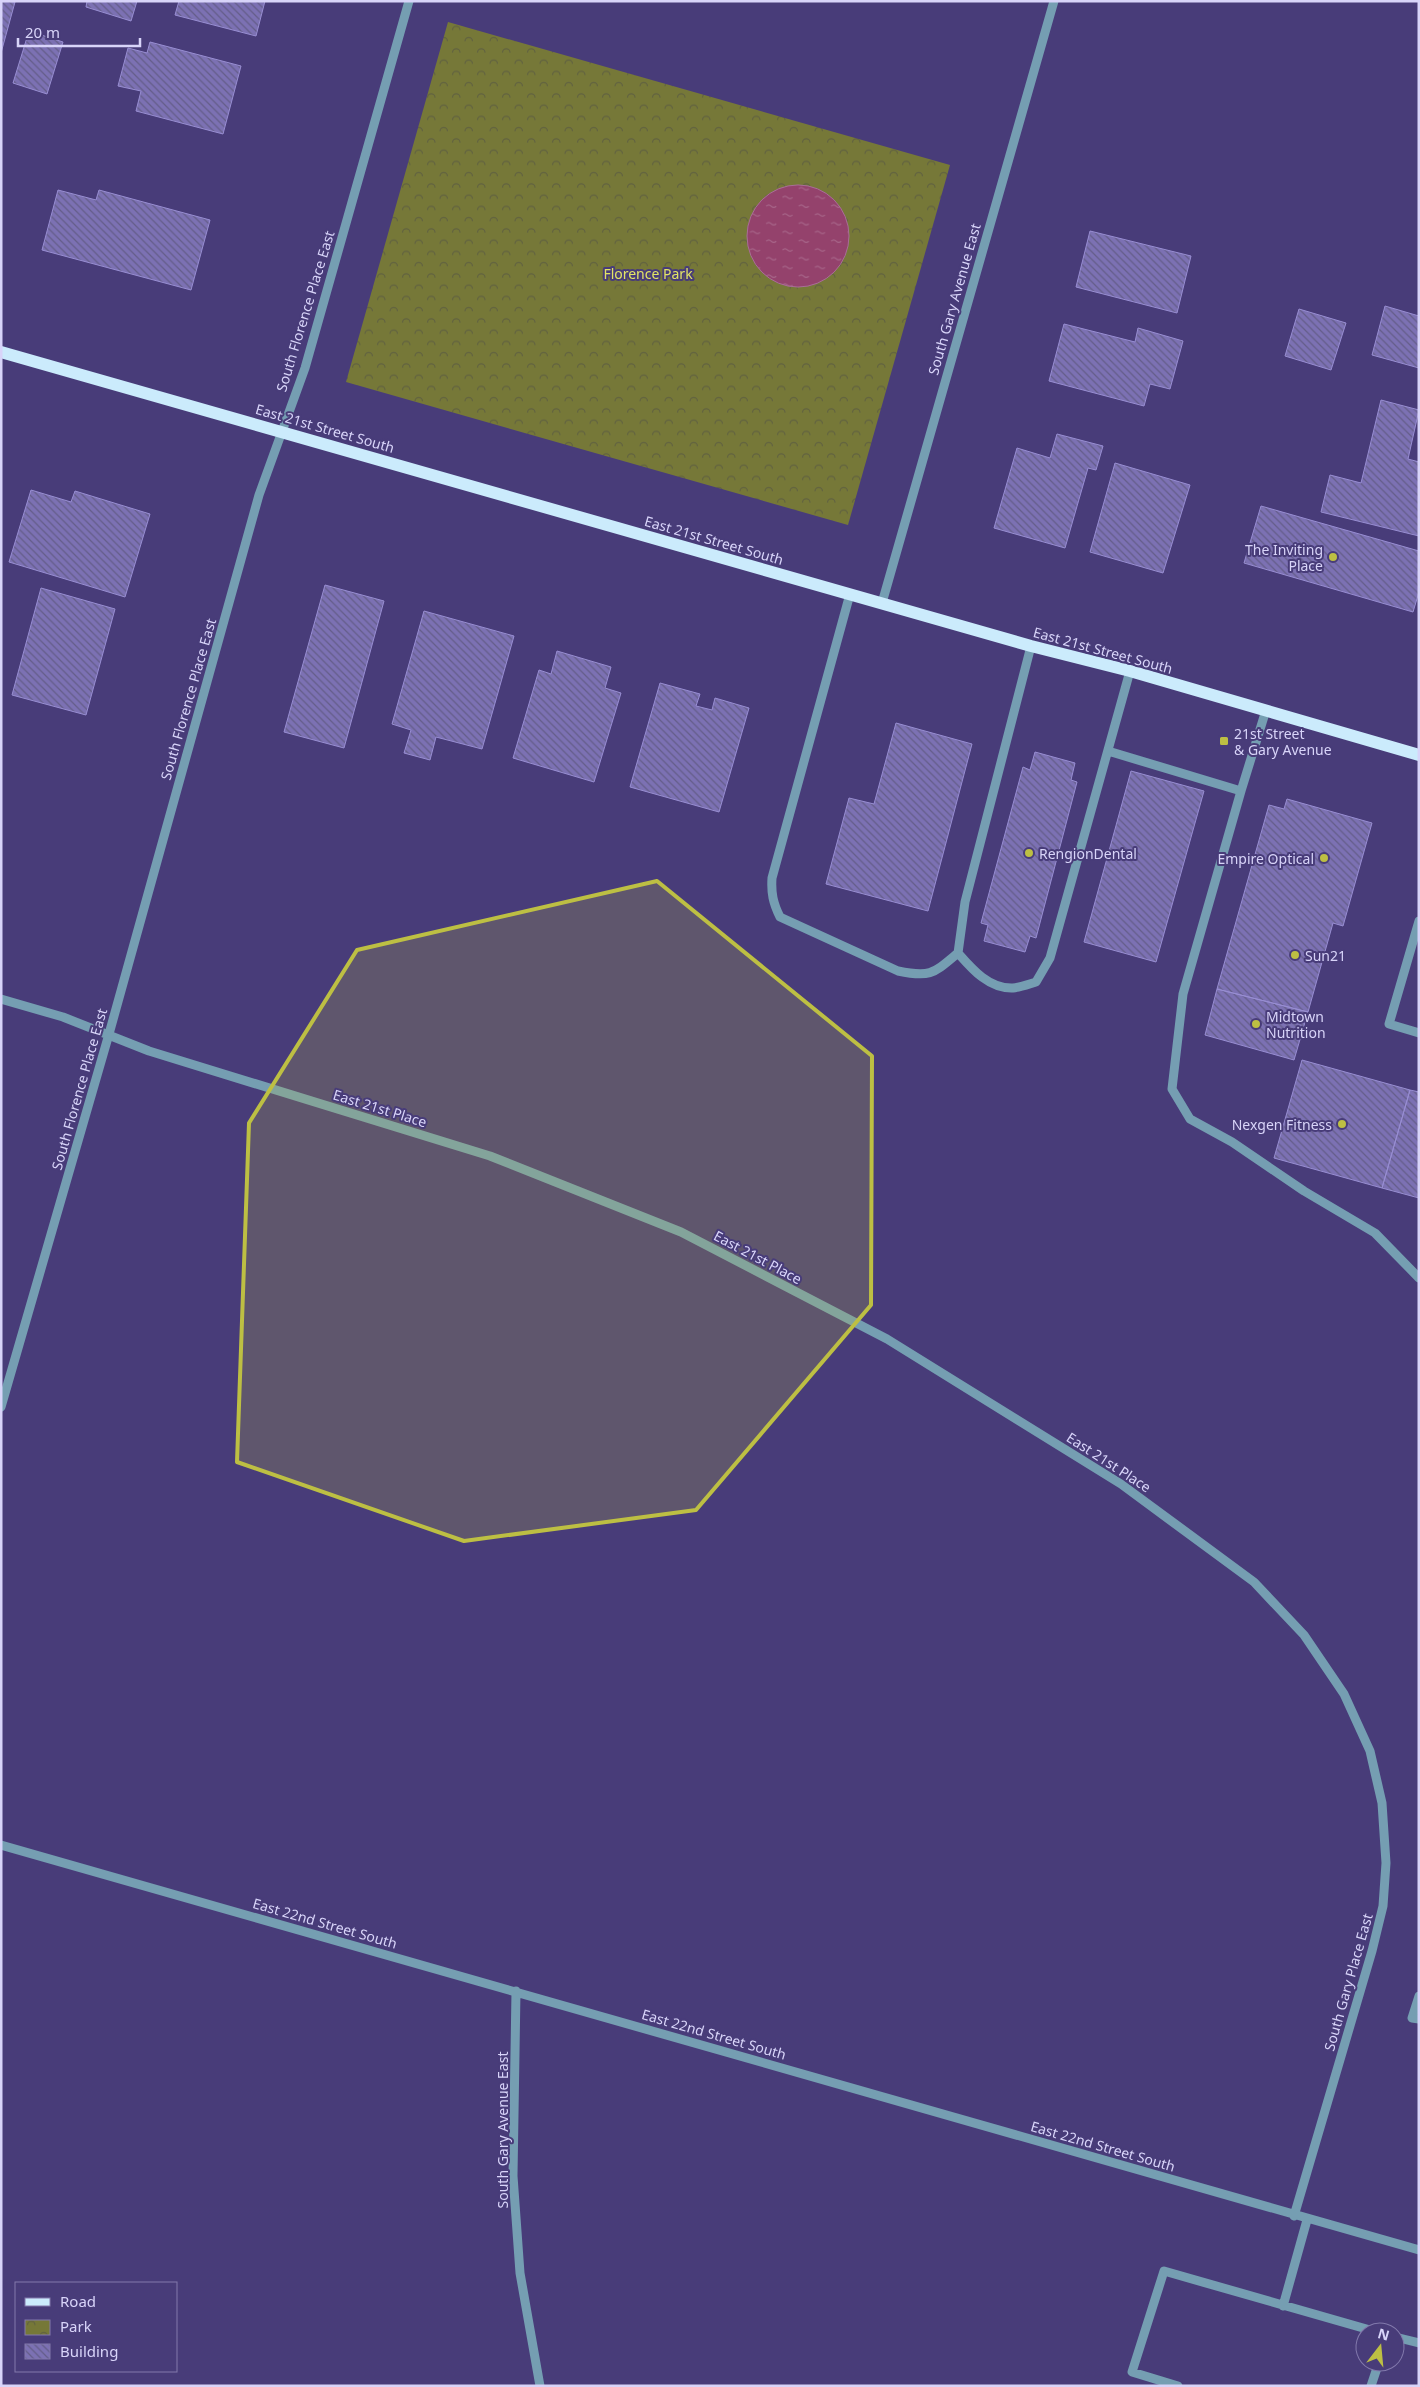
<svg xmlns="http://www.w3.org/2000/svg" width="1420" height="2387" viewBox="0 0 1420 2387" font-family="'Noto Sans',sans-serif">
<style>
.park{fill:url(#park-crowns)}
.water{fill:url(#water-ripples);stroke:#a86e96}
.building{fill:url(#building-back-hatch);stroke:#988ed2}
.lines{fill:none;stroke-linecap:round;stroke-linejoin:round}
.minor{stroke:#759eb2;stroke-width:9}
.major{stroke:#cbebfc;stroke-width:12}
.marked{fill:#bdbf43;fill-opacity:0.2;stroke:#bdbf43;stroke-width:4;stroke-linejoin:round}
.poi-dot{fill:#bdbf43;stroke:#483c79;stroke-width:2}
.labels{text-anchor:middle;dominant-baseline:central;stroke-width:4;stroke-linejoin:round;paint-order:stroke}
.park-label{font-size:14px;fill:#e2e464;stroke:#483c79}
.street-label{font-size:14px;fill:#d8d4f9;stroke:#483c79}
.poi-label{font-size:14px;fill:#d8d4f9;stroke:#483c79;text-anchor:start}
</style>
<defs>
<pattern id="park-crowns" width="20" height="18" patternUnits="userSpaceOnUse" patternTransform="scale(1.25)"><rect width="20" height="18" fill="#767838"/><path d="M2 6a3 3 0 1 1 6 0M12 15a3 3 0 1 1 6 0" fill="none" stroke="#616240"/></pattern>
<pattern id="water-ripples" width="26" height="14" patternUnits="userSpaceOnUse" patternTransform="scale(1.25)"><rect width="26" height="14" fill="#94426c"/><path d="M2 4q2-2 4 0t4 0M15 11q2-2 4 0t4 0" fill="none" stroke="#a76589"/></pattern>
<pattern id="building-back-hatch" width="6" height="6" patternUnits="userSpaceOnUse" patternTransform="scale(1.25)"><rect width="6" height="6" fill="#7c71b3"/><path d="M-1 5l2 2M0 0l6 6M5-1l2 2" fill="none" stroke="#645d89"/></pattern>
</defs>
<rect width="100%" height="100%" fill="#483c79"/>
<path class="park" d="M448,22L950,165L848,525L346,382Z"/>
<path class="water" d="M747 236a51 51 0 1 1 102 0a51 51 0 1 1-102 0Z"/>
<path class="building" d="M1,1L15,2L1,53Z
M87,1H137L131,21L86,7Z
M179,1H265L256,36L175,15Z
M29,31L63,42L47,94L13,83Z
M150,42L241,66L223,134L136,111L141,91L118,86L128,48L147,53Z
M58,190L96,200L99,190L210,220L191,290L42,250Z
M1090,231L1191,256L1177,313L1076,287Z
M1385,306L1419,316V368L1372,355Z
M1299,309L1346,323L1331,370L1285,356Z
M1064,324L1135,342L1138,328L1183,341L1170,389L1150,384L1144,406L1049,381Z
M1381,400L1419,410L1408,459L1419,462V536L1321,512L1330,475L1361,483Z
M1057,434L1103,446L1096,470L1088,468L1065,548L994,528L1017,448L1050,458Z
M1115,463L1190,485L1163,573L1090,552Z
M31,490L71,502L75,491L150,514L125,597L9,562Z
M1261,506L1419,551V592L1413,612L1244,563Z
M325,585L384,601L344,748L284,732Z
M41,588L115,609L86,715L12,695Z
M424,611L514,636L482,749L436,737L430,760L404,753L411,730L392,724Z
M557,651L611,667L605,688L621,693L594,782L513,758L539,670L551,674Z
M660,683L700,694L696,706L712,710L715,698L749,708L719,812L630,787Z
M896,723L972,744L928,911L826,884L849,798L874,804Z
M1035,752L1075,763L1071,780L1077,782L1036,938L1030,936L1025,952L984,941L988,925L981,923L1023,767L1030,770Z
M1131,771L1204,791L1156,962L1084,942Z
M1287,799L1372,823L1343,926L1333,923L1308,1012L1217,989L1269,805L1284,809Z
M1217,989L1308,1012L1294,1060L1205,1035Z
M1302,1060L1410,1090L1382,1188L1274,1158Z
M1410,1090L1419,1092V1198L1382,1188Z"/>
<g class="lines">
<path class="minor" d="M850,594L772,878C771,893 773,903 780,917L898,971C931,978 934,973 958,953
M882,603L1054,1
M1031,646L965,902L958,953C972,969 989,989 1013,988C1021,987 1029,984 1036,982L1050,958L1130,671
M1108,751L1241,791L1266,710
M1241,791L1183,994L1172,1089L1190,1119L1232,1142L1304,1191L1375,1233L1419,1278
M1419,921L1389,1024L1419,1033
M1,999L63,1017L149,1051L490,1156L681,1232L887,1339L1121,1484L1254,1582L1304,1635L1344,1694L1370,1751L1382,1803L1386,1863L1383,1906L1372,1951L1294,2216
M1,1407L109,1034L259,495L305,368L409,1
M1,1845L1419,2250
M516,1991L513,2176L520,2273L540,2386
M1419,1996L1412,2018L1419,2019
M1283,2306L1307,2220
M1395,2337L1419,2343
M1178,2386L1132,2372L1164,2271L1377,2332
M1371,2386L1379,2362"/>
<path class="major" d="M1,352L1031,646L1130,671L1419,755"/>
</g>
<path class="marked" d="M657,881L872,1056L871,1305L696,1510L464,1541L237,1462L249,1123L357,950Z"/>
<g class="poi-dot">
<circle cx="1333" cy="557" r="5"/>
<rect x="1219" y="736" width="10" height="10" rx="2.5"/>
<circle cx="1029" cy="853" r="5"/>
<circle cx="1324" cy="858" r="5"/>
<circle cx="1295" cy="955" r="5"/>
<circle cx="1256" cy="1024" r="5"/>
<circle cx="1342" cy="1124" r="5"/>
</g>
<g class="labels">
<g class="park-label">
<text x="648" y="273">Florence Park</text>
</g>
<g class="street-label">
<text transform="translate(954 299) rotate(-74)">South Gary Avenue East</text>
<text transform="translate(305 311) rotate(-73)">South Florence Place East</text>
<text transform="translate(325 428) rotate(16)">East 21st Street South</text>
<text transform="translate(714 540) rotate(16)">East 21st Street South</text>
<text transform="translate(1103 650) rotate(15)">East 21st Street South</text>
<text transform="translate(188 699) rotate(-74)">South Florence Place East</text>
<text transform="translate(79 1089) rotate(-74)">South Florence Place East</text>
<text transform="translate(380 1108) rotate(17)">East 21st Place</text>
<text transform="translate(758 1257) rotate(28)">East 21st Place</text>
<text transform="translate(1109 1462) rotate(33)">East 21st Place</text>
<text transform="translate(325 1923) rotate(16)">East 22nd Street South</text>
<text transform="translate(1348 1982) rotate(-74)">South Gary Place East</text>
<text transform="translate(714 2034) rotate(16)">East 22nd Street South</text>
<text transform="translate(502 2130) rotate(-90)">South Gary Avenue East</text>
<text transform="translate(1103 2146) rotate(16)">East 22nd Street South</text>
</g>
<g class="poi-label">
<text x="1323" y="549" text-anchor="end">The Inviting<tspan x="1323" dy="16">Place</tspan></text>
<text x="1234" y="733">21st Street<tspan x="1234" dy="16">&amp; Gary Avenue</tspan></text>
<text x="1039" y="853">RengionDental</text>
<text x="1314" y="858" text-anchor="end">Empire Optical</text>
<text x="1305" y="955">Sun21</text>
<text x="1266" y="1016">Midtown<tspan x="1266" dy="16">Nutrition</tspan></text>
<text x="1332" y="1124" text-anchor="end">Nexgen Fitness</text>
</g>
</g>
<rect width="1420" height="2387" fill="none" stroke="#d8d4f9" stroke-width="5"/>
<rect x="15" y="2282" width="162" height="90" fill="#483c79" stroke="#8279ac"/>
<rect x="25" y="2298" width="25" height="8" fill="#cbebfc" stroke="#8279ac"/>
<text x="60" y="2307" font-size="15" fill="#d8d4f9">Road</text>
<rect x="25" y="2320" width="25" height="15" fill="url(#park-crowns)" stroke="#8279ac"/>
<text x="60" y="2332" font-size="15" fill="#d8d4f9">Park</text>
<rect x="25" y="2344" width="25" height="15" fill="url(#building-back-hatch)" stroke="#8279ac"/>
<text x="60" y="2357" font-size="15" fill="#d8d4f9">Building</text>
<g transform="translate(1380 2347) rotate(16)"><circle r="24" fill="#483c79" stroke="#8279ac"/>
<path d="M0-4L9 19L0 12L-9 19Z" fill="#bdbf43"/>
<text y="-8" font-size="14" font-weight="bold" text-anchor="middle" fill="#d8d4f9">N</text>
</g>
<path d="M18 38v8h122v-8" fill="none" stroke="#d8d4f9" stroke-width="2.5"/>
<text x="25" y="38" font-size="15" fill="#d8d4f9" stroke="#483c79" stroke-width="4" paint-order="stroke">20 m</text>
</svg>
